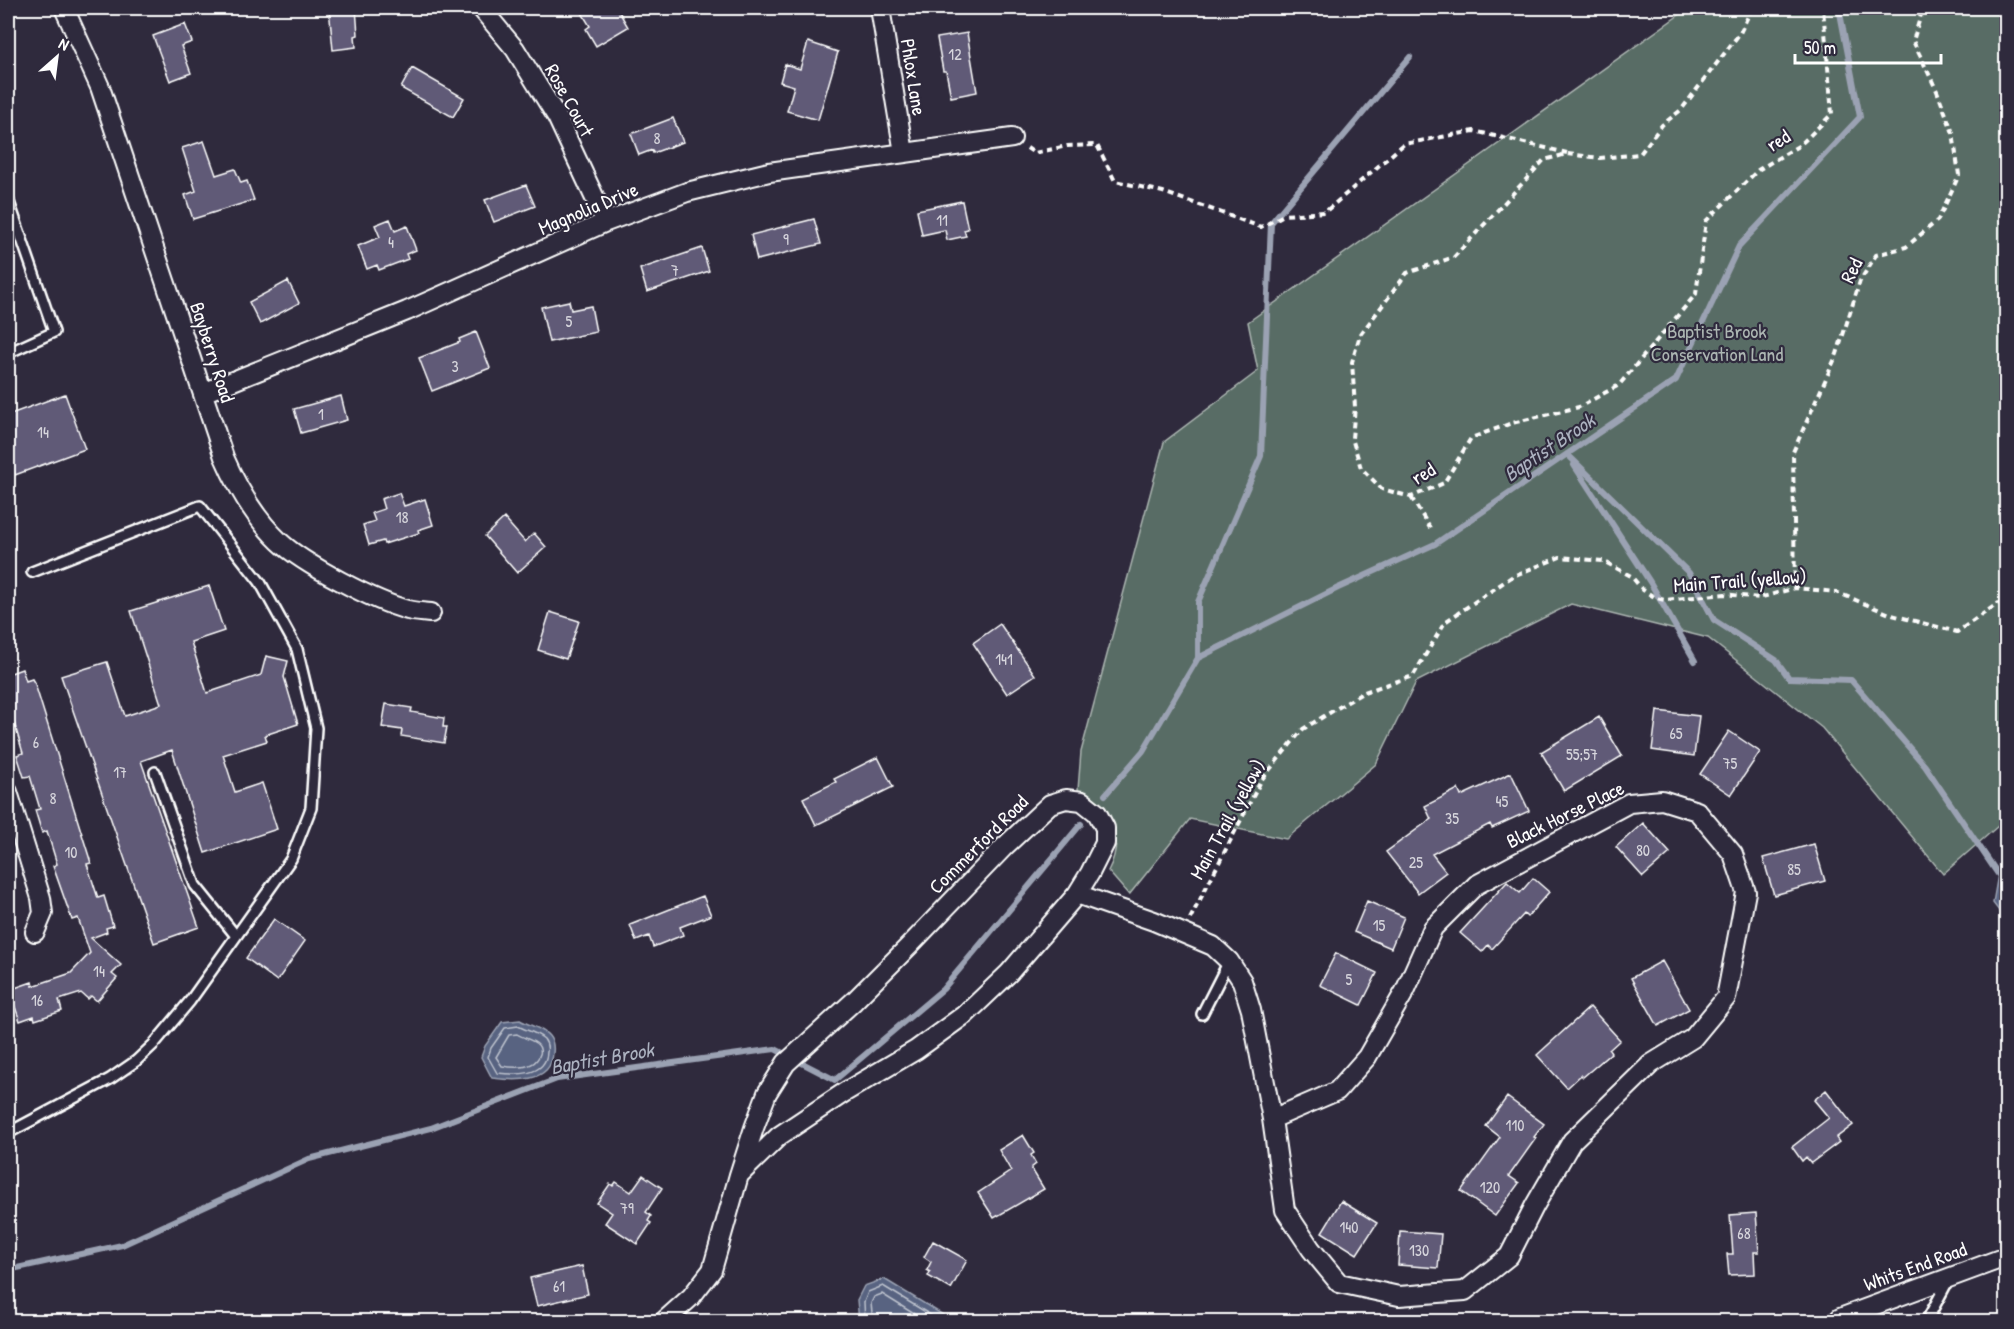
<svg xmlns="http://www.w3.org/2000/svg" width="2014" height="1329" viewBox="0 0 2014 1329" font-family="'Patrick Hand',sans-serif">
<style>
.green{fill:#596c65;stroke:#acb6b2;stroke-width:1.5}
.water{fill:#586481;stroke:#9ba2b3;stroke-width:1.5}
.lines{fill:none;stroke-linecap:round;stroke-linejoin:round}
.shore{stroke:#bcc1cd;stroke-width:1.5}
.stream{stroke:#9ba2b3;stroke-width:6}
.building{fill:#605a77;stroke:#fff;stroke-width:1.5}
.service-casing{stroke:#fff;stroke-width:14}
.minor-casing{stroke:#fff;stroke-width:22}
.path{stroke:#fff;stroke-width:4;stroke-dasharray:6 4.5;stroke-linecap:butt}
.service{stroke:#2f2a3d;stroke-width:9}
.minor{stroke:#2f2a3d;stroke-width:18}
.labels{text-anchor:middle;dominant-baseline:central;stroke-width:4.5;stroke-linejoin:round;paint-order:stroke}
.number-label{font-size:16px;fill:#d7d6dd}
.street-label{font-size:20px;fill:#fff;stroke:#2f2a3d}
.park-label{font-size:20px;fill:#acb6b2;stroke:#2f2a3d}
.water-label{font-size:21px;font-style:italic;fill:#acb2c0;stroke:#2f2a3d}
</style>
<rect width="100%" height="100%" fill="#2f2a3d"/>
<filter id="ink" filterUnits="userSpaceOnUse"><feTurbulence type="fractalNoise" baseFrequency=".0167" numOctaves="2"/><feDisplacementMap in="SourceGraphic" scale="12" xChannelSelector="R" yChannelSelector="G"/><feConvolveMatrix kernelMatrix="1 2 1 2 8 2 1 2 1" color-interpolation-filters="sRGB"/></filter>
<g filter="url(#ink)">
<path class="green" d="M1689,8H2006V819L1943,874L1822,728L1708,638L1571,604L1416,682L1376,764L1286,839L1190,819L1129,895L1108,871C1125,839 1113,802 1078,790L1081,752L1164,442L1258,371L1248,322Z"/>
<path class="water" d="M2006,866V920L1993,903L1998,874Z
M520,1020C528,1025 543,1028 549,1036C553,1041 554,1047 553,1053C551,1084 514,1081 492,1078L481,1057L485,1046L502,1022Z
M884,1279L953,1321H859L857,1300L864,1286Z"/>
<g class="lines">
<path class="shore" d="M518,1026C525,1030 538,1033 544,1039C547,1043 548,1048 547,1052C546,1077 515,1075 497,1073L488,1057L491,1048L505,1028Z
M517,1034C523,1038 534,1040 538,1045C540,1047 541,1052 540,1054C535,1070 514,1068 502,1066L496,1057L509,1035Z
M865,1322L864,1302L868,1292L883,1286L942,1322
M873,1322L871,1303L874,1297L882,1294L927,1322"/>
<path class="stream" d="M1567,454L1689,573L1714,620L1776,660L1789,678L1851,680L1925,766L1998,874
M1574,465L1650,582L1695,661
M1198,658V602L1261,456L1271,223L1410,57
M1105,795L1143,751L1198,658L1338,588L1435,544L1676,380L1739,246L1860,117L1839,8
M8,1270L122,1245L309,1159L431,1128L557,1079L775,1049L835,1080L943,989L1081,824"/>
</g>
<path class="building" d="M329,8H356L358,35L355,36L356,47L333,50Z
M579,8H617L628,27L596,46L586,29L590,26Z
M185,24L192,42L181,46L191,73L170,81L153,36Z
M967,33L977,92L951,97L946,71H943L937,38Z
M808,42L838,52L818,120L787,111L794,86L780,82L785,64L800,69Z
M412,68L464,98L453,117L401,88Z
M673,118L683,142L653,153L652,150L639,155L631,134Z
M204,141L216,175L235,169L241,183L247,181L254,200L193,219L185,195L196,191L182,148Z
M526,185L535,206L494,222L485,200Z
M962,201L968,229L964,230L966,236L947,240L945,230L922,235L917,210Z
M390,219L395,231L407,226L416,250L406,254L408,259L379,270L377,265L367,269L358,246L380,237L375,225Z
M814,219L821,244L757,260L751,235Z
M702,248L709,271L647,292L640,269Z
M288,281L299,303L260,324L249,302Z
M569,301L571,310L591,306L596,332L549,342L541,307Z
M476,332L490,368L432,391L419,358L460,342L459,339Z
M65,394L85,449L15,475L8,455V415Z
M341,396L347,420L301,433L294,409Z
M399,493L404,506L425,499L433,525L418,530L419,533L384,544L383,541L369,545L363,525L375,521L372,513L384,509L381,499Z
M504,518L525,542L534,533L546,547L517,573L485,536Z
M209,586L224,631L191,642L207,693L261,675L266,656L288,661L284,677L298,724L265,735L267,741L223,755L235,792L262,783L277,829L205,853L172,750L141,761L199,927L154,943L61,676L107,662L125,716L161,704L131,611Z
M550,612L579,621L566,659L538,650Z
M1000,624L1035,675L1007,694L973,643Z
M22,669L26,681L32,679L35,684L91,863L87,864L98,898L104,896L113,926L106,928L107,932L91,938L121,965L112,974L117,978L97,1001L91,996L88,999L81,993L59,1000L62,1011L35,1020L34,1016L20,1021L9,990L32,982L33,986L71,973L90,953L78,918L72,920L53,866L57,864L47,831L42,833L35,810L40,809L30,776L24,777L17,755L23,753L8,702V674Z
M386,704L412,708L411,712L444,718L443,727H447L444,743L401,736L402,730L382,727Z
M1657,711L1699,716L1694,756L1652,750Z
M1599,717L1622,756L1564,791L1541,752Z
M1729,731L1760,752L1731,795L1700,774Z
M878,757L893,787L816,825L803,798L836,782L834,779Z
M1511,773L1529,811L1492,828L1490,824L1432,854L1446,872L1418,893L1386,852L1431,819L1425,806L1458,789L1461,796Z
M1643,823L1670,853L1643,877L1616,847Z
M1814,844L1825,881L1774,895L1763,858Z
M1533,878L1549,892L1527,917L1524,914L1492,949L1488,945L1482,952L1460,933L1507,882L1520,893Z
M703,896L711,915L680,927L683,935L653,947L649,936L636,941L630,925Z
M1367,901L1404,917L1391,948L1354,932Z
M274,919L305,941L277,981L246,958Z
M1336,953L1377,973L1361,1005L1320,985Z
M1662,961L1689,1009L1658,1026L1631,978Z
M1590,1007L1620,1040L1609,1050L1611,1053L1583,1077L1581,1075L1567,1088L1537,1055Z
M1826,1090L1853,1125L1836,1138L1839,1142L1811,1163L1806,1157L1802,1161L1792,1147L1829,1118L1814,1100Z
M1507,1097L1544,1124L1534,1137L1536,1138L1509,1176L1519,1183L1495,1216L1461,1191L1500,1137L1486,1126Z
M1023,1135L1034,1153L1031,1155L1036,1164L1031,1168L1044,1189L994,1218L978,1193L1011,1171L999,1150Z
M643,1175L662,1188L646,1212L651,1216L648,1221L651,1223L637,1244L605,1223L612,1213L597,1203L610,1184L613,1186L616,1182L631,1192Z
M1341,1201L1377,1223L1357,1254L1322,1232Z
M1756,1213L1759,1252H1754L1755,1274L1729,1275L1727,1254H1733L1730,1215Z
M1400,1231L1441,1234L1438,1268L1398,1265Z
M933,1241L967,1260L951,1289L928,1276L930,1272L927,1270L931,1262L924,1257Z
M582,1266L588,1294L537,1306L530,1278Z"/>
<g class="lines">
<defs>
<path id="service" d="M8,199L54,332L8,353
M155,772L195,885L236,936
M1202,1014L1229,961
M8,1133L110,1079L136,1061L154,1044L190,1001L291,859L311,808L316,728L297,649L260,582L200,506L32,572
M1926,1322L1949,1279"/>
<path id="minor" d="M64,8L100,87L224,457C237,487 256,519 279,541C303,564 376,602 408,610C415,612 423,612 431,613
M481,8L515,49L557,117L606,222
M880,8L904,153
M203,393L407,311L606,222L687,192L769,172L1012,138
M8,792L41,898L43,913L35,932
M1077,894L1154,921L1213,946L1229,961L1242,981L1251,1010L1272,1119L1285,1210L1311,1249L1339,1283L1399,1296L1465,1291L1509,1256L1535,1205L1572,1141L1651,1064L1693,1038L1726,998L1746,892L1733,854L1697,811L1662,800L1629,803L1476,885L1433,928L1405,991L1367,1057L1337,1091L1272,1119
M1840,1318L2000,1259L2006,1261
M663,1322L691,1297L712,1270L739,1175L754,1128L767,1093L786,1063L854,1001L909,946L1005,846L1050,804L1066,799L1082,801L1097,813L1105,828V843L1090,873L1077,894L1009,973L967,1013L916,1050L845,1092L779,1136L739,1175"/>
</defs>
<use href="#service" class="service-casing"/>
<use href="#minor" class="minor-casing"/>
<path class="path" d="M1752,8L1740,33L1681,110L1662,125L1640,154L1600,158L1567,154L1544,160L1454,257L1407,273L1360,335L1352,362L1355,407L1352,438L1361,468L1382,489L1411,497L1444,483L1471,438L1512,423L1579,407L1619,385L1696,294L1706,221L1758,170L1800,145L1832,114L1823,8
M1027,148L1034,153L1067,146L1097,145L1115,181L1163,192L1261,227L1284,215L1325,212L1404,144L1474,131L1567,153
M1411,497L1430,528
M1795,588L1793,452L1837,354L1860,281L1876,255L1906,247L1938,220L1959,175L1953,133L1937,91L1913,41L1923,8
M1190,919L1262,779L1303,729L1364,692L1413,676L1445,622L1513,576L1560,557L1603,561L1631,576L1643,590L1656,598L1665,600L1725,594L1759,598L1795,588L1836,592L1892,615L1957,632L2006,598"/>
<use href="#service" class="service"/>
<use href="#minor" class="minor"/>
</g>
</g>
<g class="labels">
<g class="number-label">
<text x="955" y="54">12</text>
<text x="657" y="138">8</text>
<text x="942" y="220">11</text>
<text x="786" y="239">9</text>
<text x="391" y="242">4</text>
<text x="675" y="270">7</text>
<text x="569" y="321">5</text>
<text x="455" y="366">3</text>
<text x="321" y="414">1</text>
<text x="43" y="432">14</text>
<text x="402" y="517">18</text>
<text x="1004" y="659">141</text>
<text x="1676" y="733">65</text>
<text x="36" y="742">6</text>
<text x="1582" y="754">55;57</text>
<text x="1730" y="763">75</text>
<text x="120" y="772">17</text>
<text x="53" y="798">8</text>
<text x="1502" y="801">45</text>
<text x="1452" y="818">35</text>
<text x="1643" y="850">80</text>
<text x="71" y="852">10</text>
<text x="1416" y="862">25</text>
<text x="1794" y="869">85</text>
<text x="1379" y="925">15</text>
<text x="99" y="971">14</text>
<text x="1349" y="979">5</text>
<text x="37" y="1000">16</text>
<text x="1515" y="1125">110</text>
<text x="1490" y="1187">120</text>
<text x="627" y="1208">79</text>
<text x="1349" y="1227">140</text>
<text x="1744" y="1233">68</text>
<text x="1419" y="1250">130</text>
<text x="559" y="1286">61</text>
</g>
<g class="street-label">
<text transform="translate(914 77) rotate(81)">Phlox Lane</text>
<text transform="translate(570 100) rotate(61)">Rose Court</text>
<text transform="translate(1778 140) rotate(-32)">red</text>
<text transform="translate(588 208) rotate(-23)">Magnolia Drive</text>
<text transform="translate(1851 270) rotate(-64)">Red</text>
<text transform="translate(213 352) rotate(72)">Bayberry Road</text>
<text transform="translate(1423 473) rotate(-31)">red</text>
<text transform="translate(1740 580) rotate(-4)">Main Trail (yellow)</text>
<text transform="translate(1565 814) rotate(-26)">Black Horse Place</text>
<text transform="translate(1227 819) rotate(-61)">Main Trail (yellow)</text>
<text transform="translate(978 844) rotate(-45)">Commerford Road</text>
<text transform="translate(1915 1266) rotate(-20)">Whits End Road</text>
</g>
<g class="park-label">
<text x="1717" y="330">Baptist Brook<tspan x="1717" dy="23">Conservation Land</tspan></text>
</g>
<g class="water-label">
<text transform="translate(1549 447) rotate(-34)">Baptist Brook</text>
<text transform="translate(602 1058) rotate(-10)">Baptist Brook</text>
</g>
</g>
<rect width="2014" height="1329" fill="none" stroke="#2f2a3d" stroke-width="30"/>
<rect x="15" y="15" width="1984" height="1299" fill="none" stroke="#fff" stroke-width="2" filter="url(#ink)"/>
<g transform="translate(57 57) rotate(28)" stroke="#2f2a3d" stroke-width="4.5" paint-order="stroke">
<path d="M0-4.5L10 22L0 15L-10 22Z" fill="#ffffff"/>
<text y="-9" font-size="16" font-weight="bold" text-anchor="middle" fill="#ffffff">N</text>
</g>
<path d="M1795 54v9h146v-9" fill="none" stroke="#ffffff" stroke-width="3"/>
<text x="1804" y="54" font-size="18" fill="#ffffff" stroke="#2f2a3d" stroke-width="4.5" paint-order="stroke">50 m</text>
</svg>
